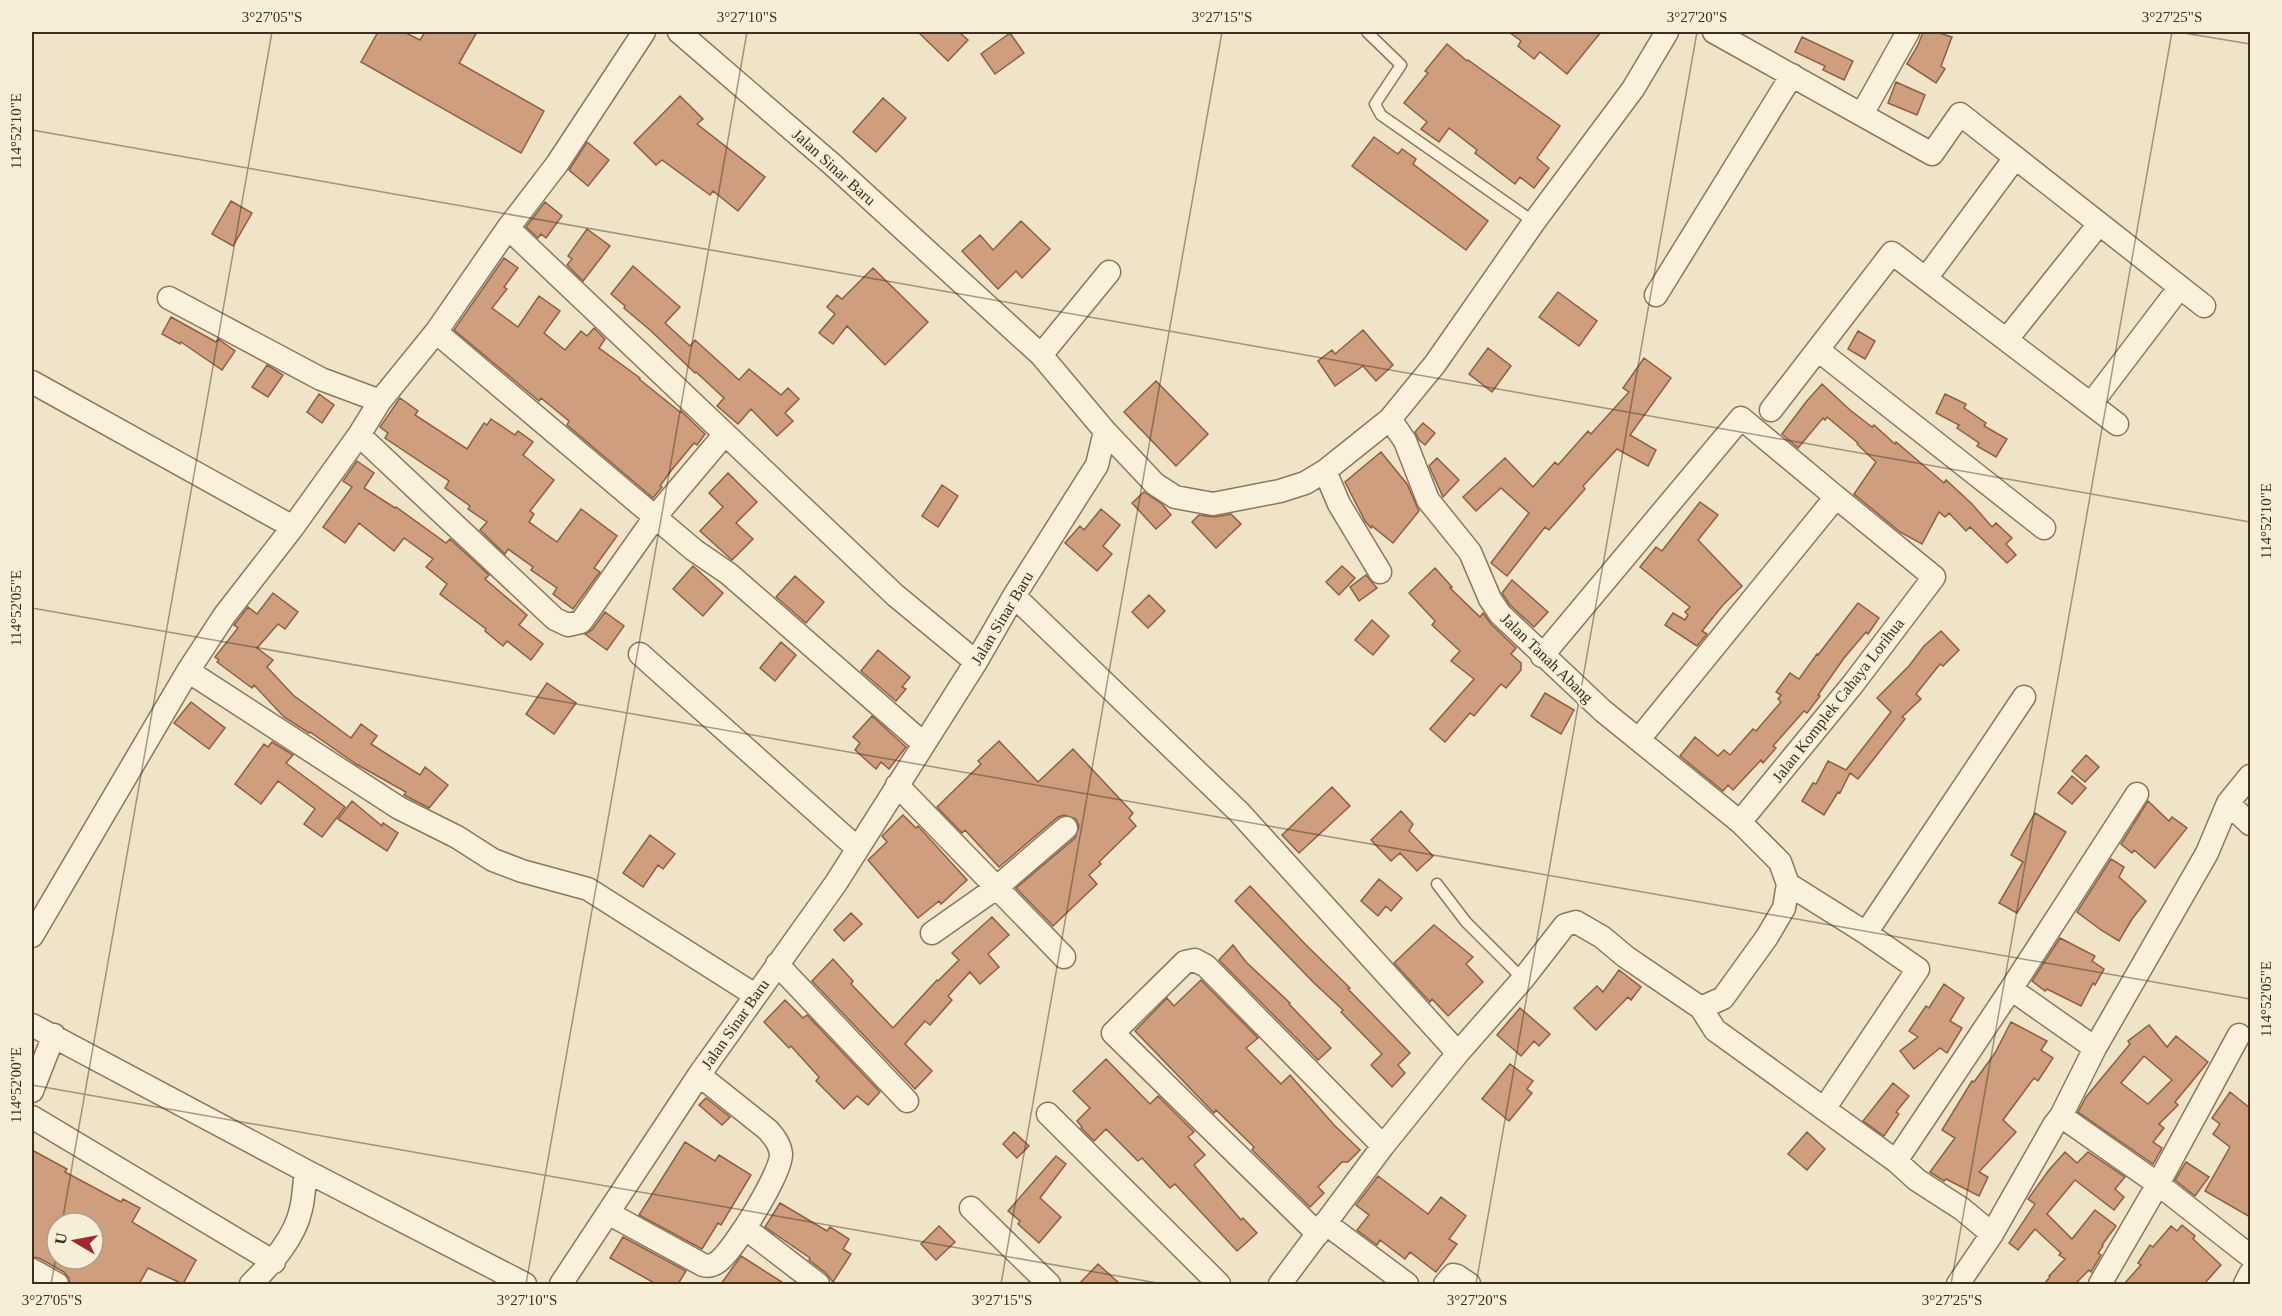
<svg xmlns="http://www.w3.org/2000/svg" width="2282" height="1316" viewBox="0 0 2282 1316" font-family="'Times New Roman',serif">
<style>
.building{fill:#cf9f7d;stroke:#8d5f41;stroke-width:1.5;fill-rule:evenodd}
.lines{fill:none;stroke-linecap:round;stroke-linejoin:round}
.service-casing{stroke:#8d765c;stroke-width:13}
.minor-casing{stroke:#8d765c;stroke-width:25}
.service{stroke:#faf1dc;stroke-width:10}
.minor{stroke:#faf1dc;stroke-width:22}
.ticks{fill:none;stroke:#3d2e20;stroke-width:1.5;stroke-opacity:0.45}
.labels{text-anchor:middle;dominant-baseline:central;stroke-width:5;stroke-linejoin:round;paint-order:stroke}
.street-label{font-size:16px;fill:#3d2e20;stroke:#f7eed8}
.neatline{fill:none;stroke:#3d2e20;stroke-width:2}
.ticks-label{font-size:15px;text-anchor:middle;fill:#3d2e20}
</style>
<rect width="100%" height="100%" fill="#f0e4c8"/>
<path class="building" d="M378,32H404L420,40L425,32H477L459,63L544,111L521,153L361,62Z
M918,32H959L968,40L948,61Z
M1509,32H1601L1567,74L1540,52L1534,59L1518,46L1521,41Z
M1923,32H1936L1952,37L1941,66L1945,69L1936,83L1907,64L1918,45Z
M1010,33L1024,53L995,74L981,54Z
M1802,37L1853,61L1844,80L1823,70L1825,66L1795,52Z
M1447,44L1467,61L1468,60L1560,126L1537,158L1549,168L1534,188L1520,177L1515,184L1475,153L1477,150L1449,128L1439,142L1421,129L1427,122L1404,103L1428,73L1425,71Z
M1896,82L1925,95L1917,115L1888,103Z
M680,96L703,119L697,124L765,177L738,211L713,191L710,195L662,160L656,165L634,143Z
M883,98L906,118L876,152L853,132Z
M1374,137L1398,154L1402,149L1416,159L1413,164L1488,221L1466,250L1352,166Z
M587,142L609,160L588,186L569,170Z
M231,201L252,213L233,246L212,234Z
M545,202L562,216L546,238L541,234L538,238L526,227Z
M1021,221L1050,249L1022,278L1016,271L998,289L962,251L980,235L993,250Z
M587,229L610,246L583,281L567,265L572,259L568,256Z
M504,258L518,268L504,287L507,289L492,308L518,327L539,296L560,311L544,333L565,350L581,331L587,336L594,328L605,339L599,348L640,378L639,379L680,412L681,411L705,434L697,445L694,443L670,472L660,486L662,487L653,498L567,425L569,421L541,398L539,401L454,330Z
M633,266L680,307L665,323L690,346L695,340L739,380L749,369L781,395L788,388L799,399L785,413L793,421L777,436L751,409L738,424L717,406L724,398L696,372L695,373L650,330L624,308L625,306L611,294Z
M873,268L928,322L885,365L847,326L833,344L819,333L835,314L827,307L837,295L842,299Z
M1558,292L1597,321L1579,346L1539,317Z
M171,317L216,342L218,339L235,351L222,370L181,342L180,344L162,334Z
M1363,330L1393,365L1376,381L1363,366L1335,386L1318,361L1332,350L1335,354Z
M1858,331L1875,341L1865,359L1848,349Z
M1488,348L1511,366L1492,392L1469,374Z
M1644,358L1671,378L1630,435L1656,450L1648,466L1617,449L1583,486L1585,489L1549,530L1545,527L1507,576L1491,563L1529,513L1501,488L1476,511L1463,497L1505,458L1533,487L1555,462L1558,465L1588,431L1591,434L1629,392L1623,388Z
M267,365L283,375L268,397L252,387Z
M1156,381L1208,434L1176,466L1124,412Z
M1822,384L1850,410L1872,427L1874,425L1895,444L1896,442L1944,483L1946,480L1972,504L1992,527L1996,523L2012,538L2006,544L2016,555L2007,563L1970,527L1966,531L1949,513L1945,517L1939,512L1922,544L1900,532L1854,494L1876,462L1857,444L1858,443L1827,417L1825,420L1823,418L1798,448L1782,434L1806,402Z
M319,394L334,405L322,423L307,412Z
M1945,394L1966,404L1964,408L1986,423L1984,426L2007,439L1996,457L1977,446L1979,443L1957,428L1959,425L1936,413Z
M400,398L418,411L415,415L467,449L484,423L487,425L491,419L515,435L518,431L533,442L523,455L554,480L530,511L534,514L529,522L557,542L581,509L617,536L594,568L600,572L573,609L553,594L557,588L531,570L533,567L508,549L505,554L480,530L487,522L468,509L470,506L445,488L449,481L385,438L388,433L380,427Z
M1423,423L1435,433L1425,445L1419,440L1415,432Z
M1381,452L1407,484L1419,511L1393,543L1372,526L1371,528L1365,521L1345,482Z
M1437,458L1459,480L1443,497L1429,466Z
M357,461L374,473L364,488L395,508L396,507L446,543L450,539L489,575L485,579L527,615L519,625L543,644L531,660L507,641L503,646L485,631L486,629L440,594L447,584L426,567L433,559L404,538L394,551L359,523L345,543L323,527L352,487L343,481Z
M728,473L757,502L736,523L753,539L732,560L700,531L723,507L709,493Z
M942,485L958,496L938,527L922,516Z
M1144,492L1162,504L1171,515L1156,529L1132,503Z
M1700,502L1718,515L1698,540L1742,586L1723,605L1702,631L1707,634L1697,646L1665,625L1673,613L1685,620L1688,615L1685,612L1690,607L1640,567L1656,547L1662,551Z
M1101,509L1120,525L1103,546L1112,554L1097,571L1065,543L1080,526L1084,530Z
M1231,514L1241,524L1216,548L1192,522L1199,515L1215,517Z
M693,566L723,593L703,616L673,589Z
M1342,566L1355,578L1339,595L1326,582Z
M1435,568L1452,587L1450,588L1480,617L1483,613L1491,624L1516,648L1511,654L1521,663V670L1506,688L1501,684L1474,716L1470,713L1445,742L1430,729L1474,679L1451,661L1460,651L1432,625L1435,621L1409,593Z
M1366,575L1377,588L1359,601L1350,587Z
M795,576L824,602L806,623L776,597Z
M1512,580L1548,612L1534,627L1510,605L1502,593Z
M273,593L298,612L285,629L278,624L257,648L273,660L267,667L293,695L351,738L361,724L377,736L371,744L420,775L425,767L448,785L429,808L406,796L404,795L406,792L356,764L310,732L309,733L284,717L254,685L252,688L217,662L219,660L215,657L238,628L234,625L248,607L257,614Z
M1149,595L1165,611L1148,628L1132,612Z
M1858,603L1879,618L1868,634L1866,632L1844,658L1818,695L1820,696L1807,713L1804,711L1773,746L1776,748L1763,763L1761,760L1733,790L1728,785L1723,791L1680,756L1695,737L1718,756L1724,750L1730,755L1753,729L1756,731L1781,702L1778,699L1781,695L1776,692L1790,673L1799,679L1817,654L1818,655Z
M605,612L624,626L607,650L585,634L592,630Z
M1372,620L1389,636L1373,655L1355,640Z
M1941,631L1959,650L1943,666L1940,664L1916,694L1921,699L1902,717L1905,719L1858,779L1850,773L1840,793L1838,792L1824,815L1802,801L1813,783L1816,784L1828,761L1846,770L1891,712L1877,698L1909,666L1924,646Z
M781,642L796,655L775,681L760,668Z
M878,650L910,677L902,687L906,689L896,701L861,671Z
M547,683L576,703L554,734L526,714Z
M1545,693L1574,710L1561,734L1531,716Z
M191,702L225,728L209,749L174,723Z
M872,716L906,747L889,769L881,762L876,769L855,750L860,743L853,737Z
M999,741L1038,782L1073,749L1133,813L1129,818L1136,826L1099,862L1101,864L1089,875L1097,884L1053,926L1016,888L1075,838L1079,826L1076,819L1064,815L1058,817L999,867L965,830L962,833L937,807L981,764L978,761Z
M272,742L293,755L286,763L345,807L322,837L304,824L315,809L278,781L261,804L235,784L264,744L268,747Z
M2086,755L2099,767L2085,782L2072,771Z
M2072,776L2086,788L2072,804L2058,793Z
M1332,787L1350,806L1299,853L1282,835Z
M352,801L382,826L383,823L398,833L387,851L338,819Z
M2148,801L2169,821L2172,817L2187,828L2155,868L2134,850L2132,853L2121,844Z
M1401,811L1413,824L1409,831L1433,856L1417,871L1400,853L1391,861L1371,840Z
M2035,813L2066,832L2017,913L1999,903L2023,862L2011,855Z
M903,815L916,828L918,826L967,880L941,904L939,901L918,918L868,860L887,842L882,836Z
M650,835L675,854L663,869L658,865L643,887L623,873Z
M2111,859L2124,867L2119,877L2146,901L2132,919L2119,941L2101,930L2077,912Z
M1379,879L1402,898L1391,911L1386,906L1378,916L1361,901Z
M1250,886L1306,945L1350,988L1348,989L1410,1053L1398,1065L1405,1073L1392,1087L1371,1065L1382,1054L1341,1012L1343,1010L1313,982L1235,901Z
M851,913L862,924L844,941L834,930Z
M992,917L1009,935L988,954L999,967L980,984L970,972L948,996L952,1000L930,1025L925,1021L905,1044L932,1071L915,1089L812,981L833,959L853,981L851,984L893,1028L937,980L938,981L959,960L952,953Z
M1434,925L1473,957L1466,964L1483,982L1448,1016L1432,999L1430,1002L1394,963Z
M2060,938L2095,956L2092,961L2104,969L2095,985L2093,983L2081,1006L2047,989L2045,991L2032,981Z
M1233,945L1246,962L1290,1003L1289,1004L1331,1048L1318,1060L1219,960Z
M1619,970L1641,987L1631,1000L1628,997L1596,1030L1574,1008L1597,986L1603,992Z
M1201,980L1258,1038L1246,1048L1281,1084L1290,1075L1335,1126L1360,1150L1348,1162H1342L1318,1187L1324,1193L1310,1207L1252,1150L1254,1147L1216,1110L1214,1113L1135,1031L1167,998L1174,1006Z
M1944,984L1964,998L1950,1021L1962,1028L1947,1053L1940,1048L1914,1069L1900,1051L1918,1037L1909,1031L1926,1006L1929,1008Z
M785,1000L803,1018L807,1015L880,1092L868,1105L857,1096L844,1109L816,1081L819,1077L791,1046L789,1048L764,1022Z
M1520,1008L1550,1034L1539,1046L1534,1041L1521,1056L1497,1035Z
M2011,1022L2047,1041L2041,1050L2053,1058L2038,1081L2034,1078L2003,1120L2016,1132L1979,1172L1988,1177L1979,1196L1946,1179L1944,1181L1930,1172L1955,1138L1942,1130L1972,1081L1974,1082L1995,1053Z
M2149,1025L2167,1047L2176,1036L2208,1062L2175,1102L2178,1105L2159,1124L2164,1128L2153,1142L2162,1148L2153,1164L2078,1112L2086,1097L2130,1044L2128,1041ZM2144,1056L2172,1080L2148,1104L2121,1083Z
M1106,1059L1150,1104L1158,1096L1194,1132L1188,1137L1205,1155L1194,1165L1241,1220L1243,1218L1257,1233L1237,1251L1175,1184L1170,1188L1142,1158L1138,1161L1106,1129L1094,1141L1081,1128L1082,1127L1077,1121L1090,1108L1073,1091Z
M1510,1064L1533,1081L1527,1089L1532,1093L1509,1121L1482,1099Z
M1893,1083L1909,1096L1896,1112L1899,1114L1884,1136L1863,1121Z
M2230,1092L2250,1108V1217L2205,1191L2230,1147L2213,1134L2220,1124L2212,1118Z
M706,1098L730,1117L722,1125L699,1105Z
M1014,1132L1029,1146L1017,1158L1003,1144Z
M1807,1132L1825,1149L1807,1170L1788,1154Z
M685,1142L715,1161L719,1155L751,1175L721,1225L718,1223L702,1249L639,1215Z
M32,1150L67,1169L65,1172L121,1202L123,1199L140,1208L132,1222L196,1260L183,1284L148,1268L139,1284H70L69,1278L64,1272L39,1258L32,1257ZM57,1223H93V1259H57Z
M2065,1152L2077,1163L2088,1152L2125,1177L2115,1189L2124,1197L2114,1210L2075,1180L2047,1214L2072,1239L2095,1210L2116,1226L2102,1245L2103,1246L2098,1253L2101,1255L2091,1272L2089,1270L2075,1284H2044L2050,1277L2049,1276L2065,1259L2059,1255L2061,1253L2035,1229L2018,1250L2009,1243L2035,1204L2028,1199L2049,1170Z
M1056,1156L1066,1164L1040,1198L1061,1217L1039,1243L1018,1224L1020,1221L1008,1211Z
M2186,1162L2209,1177L2195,1196L2175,1180Z
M1378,1176L1428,1214L1441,1197L1466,1216L1449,1239L1457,1244L1436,1272L1410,1252L1405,1259L1380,1240L1377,1245L1357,1230L1369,1215L1356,1205Z
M780,1203L827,1231L830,1227L849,1239L843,1249L851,1254L833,1282L826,1273L809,1260L810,1258L765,1227Z
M2182,1225L2195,1236L2193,1239L2221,1265L2204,1284H2124L2141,1265L2138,1263L2150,1245L2153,1247L2171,1226L2177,1231Z
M939,1226L955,1242L936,1260L921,1244Z
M623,1237L686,1271L678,1284H656L610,1258Z
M741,1256L785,1284H721Z
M1098,1264L1120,1284H1079Z"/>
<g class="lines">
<defs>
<path id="service" d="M1367,32L1401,65L1375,104L1381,115L1534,222
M1437,884L1466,922L1523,979"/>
<path id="minor" d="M1714,32L1932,154L1960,114L2204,306
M1862,114L1908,32
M508,228L895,595L976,662
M1927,277L2015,158
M1656,295L1792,75
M169,298L321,379L380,401
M436,332L694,550L729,574L924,744
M2007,339L2099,224
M1818,350L2044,528
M1041,355L1109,272
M32,382L293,527
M2091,404L2180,287
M1771,410L1892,253L2117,424
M1390,419L1405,441L1428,500L1470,552L1490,599L1500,614L1603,711L1740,822L1780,862L1788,884L1784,908L1767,937L1723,998L1701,1008
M1105,431L1155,484L1175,497L1213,504L1280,491L1305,483L1325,471L1339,504L1380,572
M359,435L555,619L568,625L581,622L655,517L725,434
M1325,471L1390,419L1435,364L1534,222L1633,89L1667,32
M1014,596L1239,812L1458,1053
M640,654L857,848
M1542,656L1741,418L1836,497L1639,739
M188,671L399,808L457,837L493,860L522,871L588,889L755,995
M2250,776L2228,803L2250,824
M897,785L1064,957
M1740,822L1853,684L1934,577L1836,497
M1788,884L1866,933L1918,969L1824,1109
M932,933L996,888L1066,828
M1866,933L2024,697
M32,936L188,671L224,616L293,527L359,435L380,401L436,332L508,228L557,164L644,32
M777,964L907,1101
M2011,989L2137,794
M32,1025L306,1171L525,1284
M32,1091L54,1035
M1048,1114L1219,1284
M2061,1116L2158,1184L2250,1256
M32,1117L274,1262
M1896,1161L2011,989L2095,1048
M971,1208L1049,1284
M608,1213L703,1265C709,1267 714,1265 719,1261C735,1248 782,1172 781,1154C780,1144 774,1137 768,1130L699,1075
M1325,1223L1407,1284
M745,1228L818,1284
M1318,1234L1113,1033L1185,962L1195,960L1206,966L1383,1146
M32,1270L57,1284
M251,1284C271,1264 295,1238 301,1209C304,1197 304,1184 306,1171
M561,1284L699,1075L836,883L976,662L1014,596L1097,465L1105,431L1041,355L833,165L679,32
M1280,1284L1383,1146L1458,1053L1523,979L1565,925L1576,922L1602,937L1626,957L1701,1008L1715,1030L1896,1161L1917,1180L1962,1209L1992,1234
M1445,1284L1453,1275L1457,1276L1469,1284
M1958,1284L1992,1234L2054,1125L2061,1116L2095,1048L2207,853L2228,803
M2100,1284L2158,1184L2239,1035
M2245,1284L2250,1274"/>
</defs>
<use href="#service" class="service-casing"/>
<use href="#minor" class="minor-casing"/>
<use href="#service" class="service"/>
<use href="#minor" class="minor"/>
</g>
<path class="ticks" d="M2178,32L2250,44M32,130L2250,522M32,608L2250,999M32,1085L1163,1284M62,1223L272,32M51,1284L57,1252M526,1284L747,32M1001,1284L1222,32M1476,1284L1697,32M1951,1284L2172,32"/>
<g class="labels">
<g class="street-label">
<text transform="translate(834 167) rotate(42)">Jalan Sinar Baru</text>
<text transform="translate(1002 618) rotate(-59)">Jalan Sinar Baru</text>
<text transform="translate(1547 658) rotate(44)">Jalan Tanah Abang</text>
<text transform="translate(1838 700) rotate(-52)">Jalan Komplek Cahaya Lorihua</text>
<text transform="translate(735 1024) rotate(-55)">Jalan Sinar Baru</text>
</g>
</g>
<rect width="2282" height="1316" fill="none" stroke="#f7eed8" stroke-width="66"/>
<g transform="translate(75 1241) rotate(280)"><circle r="28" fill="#f7eed8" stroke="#ada18e" stroke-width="1.5"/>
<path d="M0-4.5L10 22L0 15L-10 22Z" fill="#9e2a2b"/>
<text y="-9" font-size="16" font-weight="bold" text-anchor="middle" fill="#3d2e20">U</text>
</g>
<rect x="33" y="33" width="2216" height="1250" class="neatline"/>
<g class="ticks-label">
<text x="272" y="22">3°27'05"S</text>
<text x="747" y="22">3°27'10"S</text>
<text x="1222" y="22">3°27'15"S</text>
<text x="1697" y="22">3°27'20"S</text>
<text x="2172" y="22">3°27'25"S</text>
<text transform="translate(16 131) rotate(-90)" y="5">114°52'10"E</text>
<text transform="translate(2266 521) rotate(-90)" y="5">114°52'10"E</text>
<text transform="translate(16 608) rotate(-90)" y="5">114°52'05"E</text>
<text transform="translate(2266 999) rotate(-90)" y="5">114°52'05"E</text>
<text transform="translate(16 1085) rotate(-90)" y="5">114°52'00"E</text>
<text x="52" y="1305">3°27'05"S</text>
<text x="527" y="1305">3°27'10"S</text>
<text x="1002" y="1305">3°27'15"S</text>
<text x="1477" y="1305">3°27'20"S</text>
<text x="1952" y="1305">3°27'25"S</text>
</g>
</svg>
